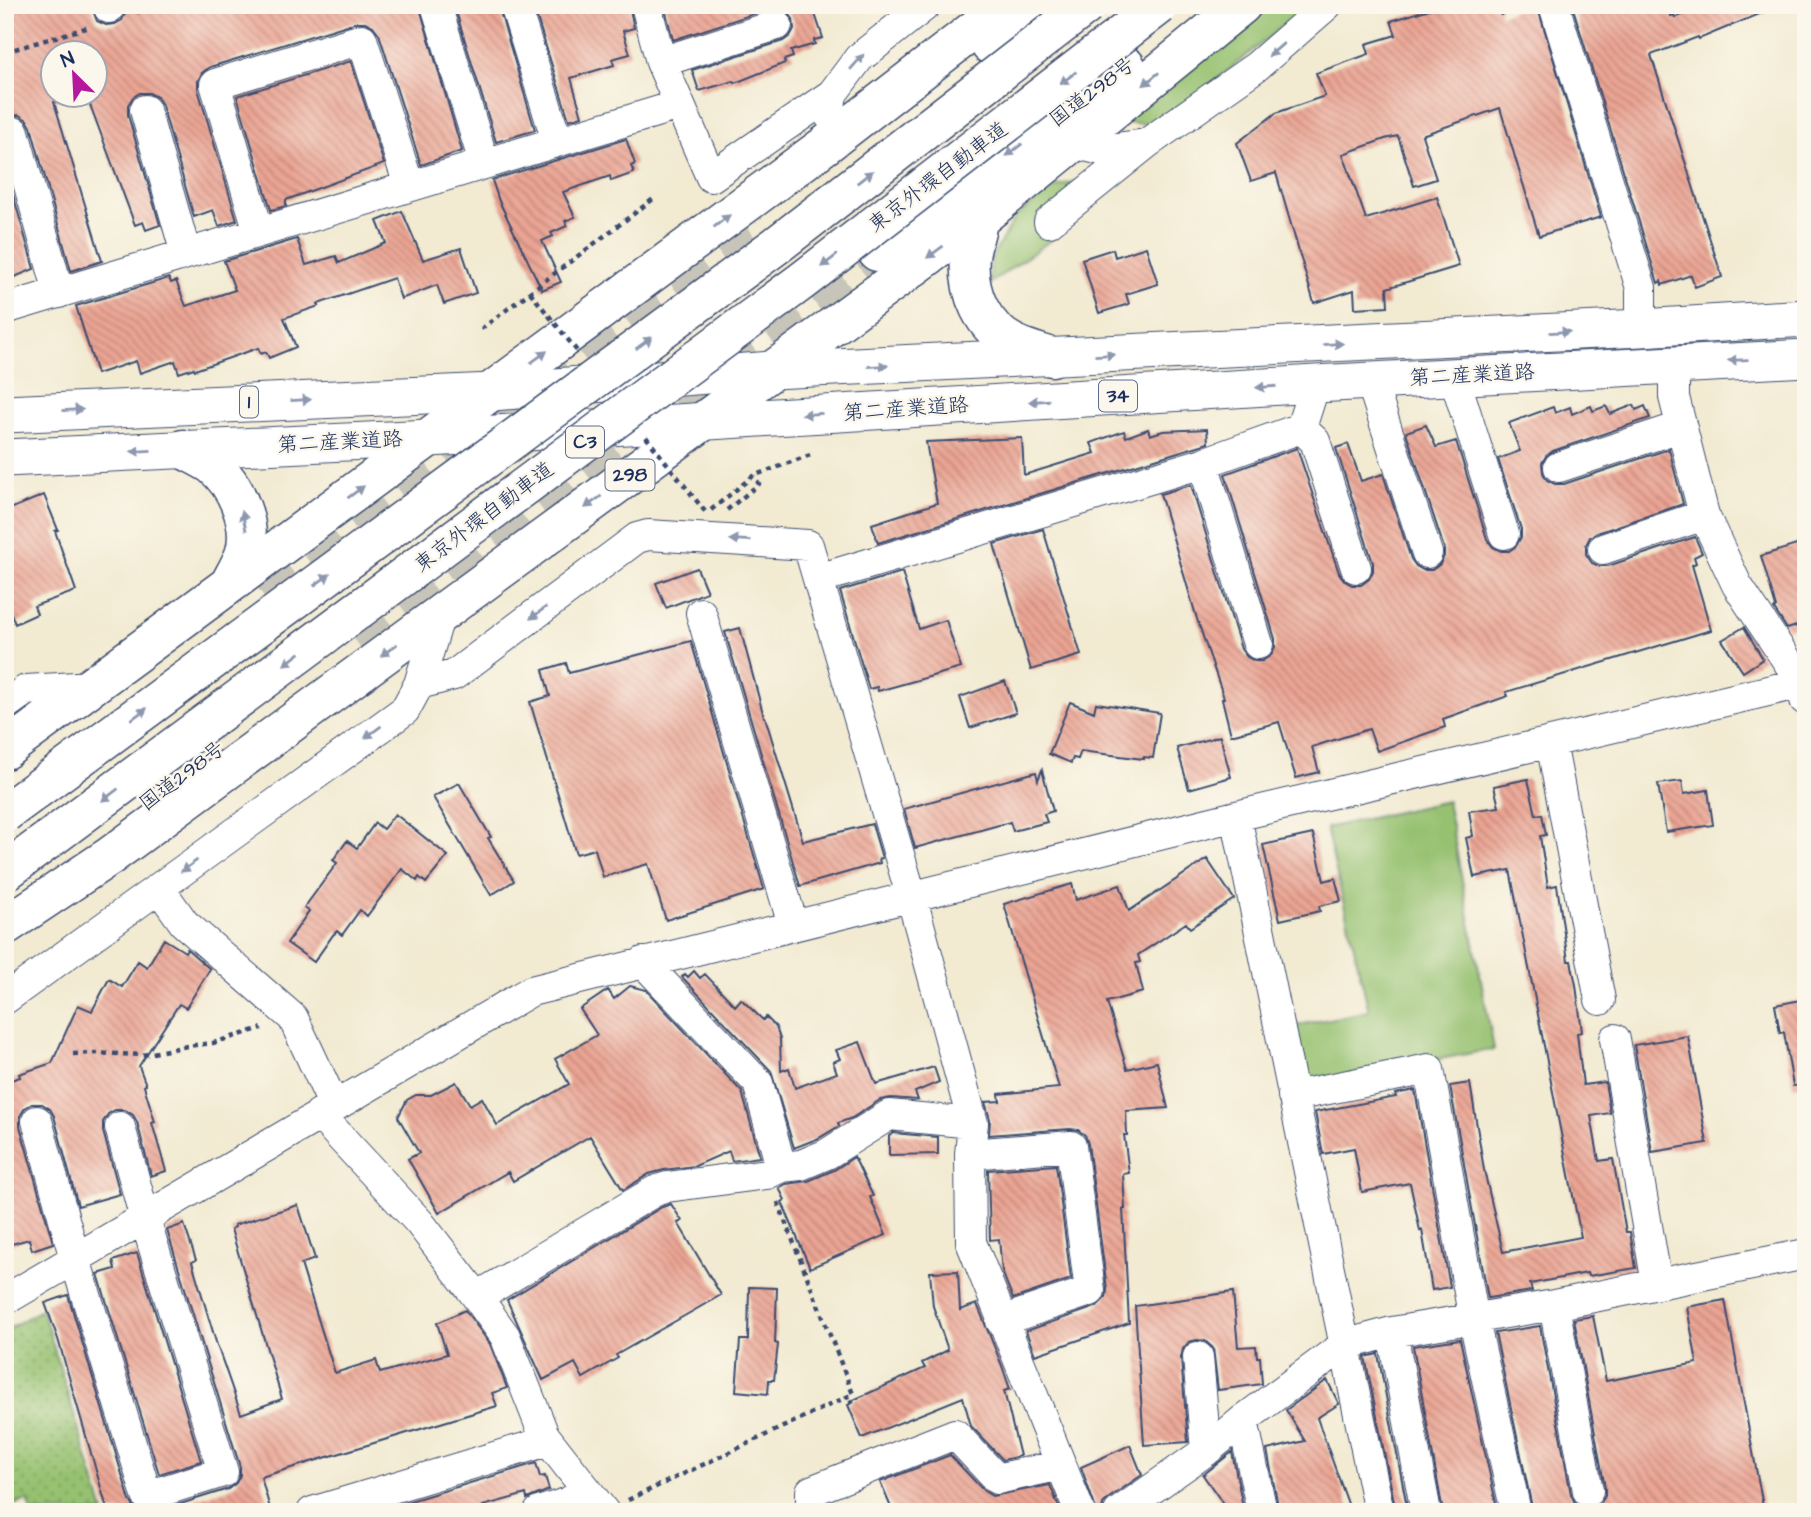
<svg xmlns="http://www.w3.org/2000/svg" width="1811" height="1517" viewBox="0 0 1811 1517" font-family="'Architects Daughter','Klee One',sans-serif">
<style>
.grass{fill:#96c16f;stroke:#587866;stroke-width:2}
.park{fill:url(#park-dots);stroke:#587866;stroke-width:2}
.building{fill:url(#building-back-hatch)}
.lines{fill:none;stroke-linecap:round;stroke-linejoin:round}
.highway-tunnel{stroke:#c7c5ba;stroke-width:38;stroke-dasharray:38 19;stroke-linecap:butt}
.minor-casing{stroke:#3b4b6f;stroke-width:32}
.major-casing{stroke:#3b4b6f;stroke-width:39}
.highway-casing{stroke:#3b4b6f;stroke-width:41}
.path{stroke:#3b4b6f;stroke-width:4.5;stroke-dasharray:5 5;stroke-linecap:butt}
.minor{stroke:#fff;stroke-width:30}
.major{stroke:#fff;stroke-width:37}
.highway{stroke:#fff;stroke-width:38}
.highway-bridge-casing{stroke:#3b4b6f;stroke-width:41;stroke-linecap:butt}
.path-bridge{stroke:#3b4b6f;stroke-width:4.5;stroke-dasharray:5 5;stroke-linecap:butt}
.highway-bridge{stroke:#fff;stroke-width:38}
.oneway{fill:#8d97ae}
.labels{text-anchor:middle;dominant-baseline:central;stroke-width:5;stroke-linejoin:round;paint-order:stroke}
.shield{fill:#fbf7ec;stroke:#5e6b89;stroke-width:2}
.shield-label{font-size:19px;font-weight:bold;fill:#1b2f5e}
.street-label{font-size:21px;fill:#1b2f5e;stroke:#fbf7ec}
</style>
<defs>
<pattern id="park-dots" width="8" height="8" patternUnits="userSpaceOnUse" patternTransform="scale(1.75)"><rect width="8" height="8" fill="#96c16f"/><path d="M2 2h.1M6 6h.1" fill="none" stroke="#7a9d5e" stroke-width="1.8" stroke-linecap="round"/></pattern>
<pattern id="building-back-hatch" width="6" height="6" patternUnits="userSpaceOnUse" patternTransform="scale(1.75)"><rect width="6" height="6" fill="#eba493"/><path d="M-1 5l2 2M0 0l6 6M5-1l2 2" fill="none" stroke="#be867b"/></pattern>
</defs>
<rect width="100%" height="100%" fill="#fbf7ec"/>
<filter id="ink" filterUnits="userSpaceOnUse"><feTurbulence type="fractalNoise" baseFrequency=".0143" numOctaves="2"/><feDisplacementMap in="SourceGraphic" scale="14" xChannelSelector="R" yChannelSelector="G"/><feConvolveMatrix kernelMatrix="1 2 1 2 8 2 1 2 1" color-interpolation-filters="sRGB"/></filter>
<filter id="wash" filterUnits="userSpaceOnUse"><feTurbulence type="fractalNoise" baseFrequency=".00686" numOctaves="4" result="noise"/><feDisplacementMap in="SourceGraphic" scale="28" xChannelSelector="R" yChannelSelector="G"/><feGaussianBlur stdDeviation="1.57" result="paint"/><feColorMatrix in="noise" values="0 0 0 0 0 0 0 0 0 0 0 0 0 0 0 0 0 1.4 0 .05"/><feComposite in="paint" operator="in"/></filter>
<g filter="url(#wash)">
<rect width="100%" height="100%" fill="#f2ead1"/>
<path class="grass" d="M1274,5H1309L1205,89L1151,124L1128,123L1134,112Z
M1084,179L1040,219L1055,237L989,284L992,257L1015,217L1055,187Z
M1447,801L1494,1049L1299,1085L1289,1027L1369,1011L1326,828Z"/>
<path class="park" d="M42,1309L104,1512H32L28,1500L5,1508V1331Z"/>
<g id="blocks">
<path class="building" d="M5,5H91L97,21L106,25L115,24L122,20L126,12V5H419L462,151L421,165L379,34L373,26L365,22H357L210,67L202,73L198,81V89L237,220L219,226L213,210L194,217L162,105L157,97L149,93H140L133,97L128,105V115L160,225L146,230L143,222L135,225L86,94H94V52H52V94H74L54,102L102,261L71,271L31,127L27,120L19,115L5,117Z
M454,5H498L535,130L496,142Z
M533,5H629L634,28L623,31L630,54L612,59L614,65L571,78L582,116L569,120Z
M664,5H812L823,38L814,40L815,44L791,51L793,57L784,60L785,63L735,83L734,81L699,91L692,70L783,41L790,36L794,29L793,19L788,12L781,8H772L673,40Z
M1442,5H1498L1501,15L1528,5H1537L1601,217L1539,236L1500,108L1422,135L1436,179L1414,186L1398,136L1385,139L1343,154L1366,219L1437,197L1459,266L1387,288L1388,306L1355,308L1354,290L1314,303L1276,173L1251,181L1237,143L1276,113L1325,96L1316,73L1369,54L1366,44L1396,35L1391,21Z
M1572,5H1668L1671,16L1674,15L1675,18L1707,5H1781L1699,39L1698,37L1651,55L1722,277L1695,287L1691,275L1662,285L1661,281L1658,283Z
M351,61L384,164L286,200V206L271,210L237,96Z
M626,139L635,164L631,166L634,173L611,181L610,176L563,192L575,217L565,221L567,226L551,233L553,236L542,241L561,282L542,290L499,201L492,180Z
M5,166L34,269L5,281Z
M402,211L423,260L461,248L476,293L444,304L437,285L401,299L394,278L318,304L319,306L284,318L296,347L269,358L266,352L261,354L258,348L195,370L194,368L179,373L175,361L140,373L136,361L97,374L76,306L169,278L171,283L176,281L186,306L235,290L224,261L297,239L306,265L336,256L339,263L386,243L377,221Z
M1146,247L1158,284L1126,294L1129,304L1099,313L1082,259L1113,249L1115,257Z
M1634,405L1636,410L1645,406L1650,418L1553,451L1546,456L1542,463L1543,473L1547,480L1555,484H1564L1669,449L1683,504L1597,533L1590,537L1586,545V554L1592,563L1599,566H1608L1695,537L1702,553L1694,557L1696,563L1692,565L1711,630L1506,692L1508,696L1443,719L1445,727L1377,751L1369,729L1312,747L1319,772L1296,778L1279,722L1231,735L1222,699L1224,698L1197,619L1160,494L1191,485L1241,649L1247,657L1255,661H1262L1271,655L1275,647V639L1225,474L1297,448L1339,573L1345,581L1352,585H1361L1369,579L1373,571V563L1336,448L1348,444L1361,481L1383,474L1411,559L1416,566L1423,570H1432L1440,564L1444,556V548L1406,432L1426,425L1436,447L1456,441L1487,539L1493,547L1501,551H1509L1516,546L1521,537V529L1498,459L1520,451L1509,423L1553,407L1555,413L1570,407L1572,414L1591,406L1593,411L1606,406L1610,414Z
M1148,429L1150,435L1163,431L1207,429L1208,443L878,543L872,524L937,503L926,442L1022,438L1024,475L1095,453L1091,443L1124,431L1126,437Z
M44,495L58,530L55,531L76,591L34,606L37,614L15,624L5,597V511Z
M1043,529L1081,655L1031,670L994,544Z
M1806,542V623L1787,629L1774,609L1776,607L1761,556Z
M697,568L707,592L666,608L656,583Z
M902,572L919,629L946,620L961,668L878,691L877,687L869,689L840,591Z
M1744,627L1763,659L1743,672L1722,640Z
M740,628L764,717H765L803,841L872,824L882,858L879,859L880,863L800,886L725,632Z
M691,641L764,889L666,920L648,864L603,877L595,849L576,854L530,702L550,696L543,670L566,663L569,673Z
M1005,681L1016,713L970,728L960,697Z
M1070,702L1094,712L1096,703L1160,713L1153,758L1144,757V759L1081,751L1078,759L1073,758L1071,763L1049,754Z
M1220,736L1231,777L1189,789L1177,748Z
M1042,770L1053,811L1044,814L1047,822L1013,831L1010,822L915,848L904,809L1036,772L1038,780Z
M1528,779L1536,815L1542,814L1546,835L1540,836L1548,887L1557,885L1568,961H1571L1576,985L1582,1032L1577,1033L1583,1085L1605,1082L1610,1113L1591,1116L1599,1161L1613,1159L1626,1232H1630L1636,1268L1588,1276L1587,1273L1530,1284L1532,1291L1488,1298L1450,1086L1470,1083L1484,1170L1503,1252L1581,1237L1510,870L1474,877L1466,838L1473,836L1469,811L1499,807L1494,786Z
M1682,781L1684,794L1708,790L1713,825L1666,832L1658,784Z
M459,783L491,837L488,838L514,881L491,895L433,797Z
M395,814L448,856L426,883L419,877L417,881L402,869L367,916L360,910L342,935L337,931L333,935L314,962L287,943L309,911L304,908L337,863L333,860L347,841L357,848L375,823L383,829Z
M1313,834L1324,881L1335,878L1341,901L1319,906L1320,911L1280,920L1263,845Z
M1207,859L1234,899L1190,928L1186,923L1138,955L1140,962L1136,963L1143,992L1107,1002L1127,1069L1157,1062L1168,1108L1126,1111L1127,1135H1124L1129,1173L1123,1174L1125,1209H1123L1129,1323L1035,1355L1026,1331L1096,1307L1106,1297L1107,1289L1088,1144L1085,1135L1078,1130L1070,1129L989,1135L990,1119L985,1102L1000,1101L999,1094L1059,1088L1004,904L1072,884L1076,900L1120,885L1129,911Z
M164,939L185,952L187,949L210,969L186,1008L179,1004L139,1066L146,1085L144,1086L155,1122L152,1123L166,1171L151,1176L137,1122L133,1115L125,1110H115L108,1114L103,1122V1131L120,1194L78,1206L54,1116L50,1109L42,1104H32L25,1108L20,1116V1126L53,1243L32,1250L29,1239L5,1246V1082L20,1077L19,1074L52,1063L78,1005L92,1011L109,979L122,987L138,961L147,967Z
M694,971L700,978L705,974L735,1006L741,999L763,1020L766,1017L776,1027L780,1039L781,1071L789,1068L795,1088L837,1073L833,1062L840,1059L836,1050L860,1042L876,1084L934,1067L939,1082L915,1092L918,1100L891,1098L880,1100L852,1118L838,1123L839,1126L819,1138L794,1148L771,1071L682,977L685,974L688,977Z
M630,986L646,990L742,1092L760,1157L732,1161L729,1151L695,1166L664,1170L649,1174L623,1190L590,1136L513,1181L508,1172L439,1213L408,1159L419,1153L398,1117L407,1100L416,1095H431L456,1082L470,1105L482,1098L497,1125L569,1084L555,1059L597,1035L580,1009L608,990L614,999Z
M1806,999V1085L1793,1086L1784,1032L1780,1033L1775,1005Z
M1688,1036L1707,1143L1652,1152L1634,1045Z
M1415,1090L1450,1287L1432,1290L1422,1230L1420,1231L1410,1183L1362,1192L1354,1148L1323,1154L1315,1112L1396,1097L1395,1094Z
M893,1133L938,1137V1154L889,1155V1136Z
M854,1157L873,1196L870,1197L886,1235L810,1268L782,1202L785,1200L779,1188L786,1184L808,1181L834,1170Z
M1056,1165L1071,1279L1013,1299L1002,1271L999,1239L990,1240L988,1170Z
M671,1204L682,1221L678,1223L721,1295L616,1355L618,1358L583,1378L575,1363L543,1380L507,1300L662,1207Z
M298,1205L315,1259L301,1264L335,1373L376,1360L380,1373L447,1354L437,1323L465,1310L490,1344L507,1388L492,1393L497,1406L261,1477L271,1512H155L228,1489L236,1483L240,1475V1467L167,1230L184,1224L196,1260L192,1262L216,1342L241,1414L282,1399L231,1229L235,1227L234,1225Z
M137,1253L201,1461L159,1474L98,1274L115,1269L113,1261Z
M958,1271L960,1310L977,1304L1002,1366L1010,1389L1004,1391L1020,1456L1003,1460L971,1426L963,1397L862,1438L848,1405L854,1402H849L925,1368L922,1363L948,1350L933,1306L930,1272Z
M749,1287L777,1288L775,1343L778,1344L774,1380H769L768,1394L736,1391L740,1340H748Z
M1233,1292L1238,1347L1256,1346L1257,1357H1260L1262,1384L1218,1390L1213,1348L1205,1341L1197,1340L1189,1342L1183,1349L1181,1358L1188,1442L1144,1445L1135,1306Z
M68,1295L130,1501L135,1508L140,1512H108L58,1339L45,1303Z
M1725,1300L1764,1512H1533L1495,1333L1540,1326L1571,1494L1575,1503L1582,1507L1590,1508L1600,1504L1605,1496V1488L1574,1319L1593,1316L1606,1381L1697,1363L1687,1307Z
M1460,1339L1498,1512H1443L1413,1346Z
M1378,1354L1408,1512H1396L1365,1357Z
M1327,1380L1339,1404L1317,1418L1351,1512H1297L1296,1507L1279,1511L1267,1450L1305,1441L1286,1410Z
M1130,1445L1142,1475L1109,1498L1103,1504L1102,1512H1097L1081,1467Z
M1232,1452L1244,1512H1229L1203,1475Z
M950,1455L984,1491L992,1496L1050,1485L1061,1512H893L880,1482Z
M536,1463L540,1477L545,1476L549,1490L527,1499L526,1494L483,1506L485,1512H374Z"/>
</g>
</g>
<g filter="url(#ink)">
<use href="#blocks" fill-opacity="0" stroke="#3b4b6f" stroke-width="2"/>
<g class="lines">
<path class="highway-tunnel" d="M260,591L755,225
M358,644L877,252"/>
<defs>
<path id="minor" d="M108,5L109,8
M436,5L484,163
M515,5L557,141
M646,5L661,62L711,177L832,94
M1554,5L1641,288V328
M661,62L777,25
M145,110L186,254
M829,115L832,94L859,58L926,5
M14,132L59,293
M1072,143L1101,150L1146,144L1257,66L1327,5
M1049,222L1146,144
M259,232L215,84L362,39L409,186
M5,309L679,105
M1674,363V397L1704,515L1737,585L1802,683L1805,700
M1454,376L1504,534
M1371,381L1427,553
M1301,428L1315,441L1356,568
M1203,463L1258,644
M1559,467L1680,427
M1603,549L1704,515
M818,579L1203,463L1301,428L1315,384
M701,613L793,925
M419,684L454,675L637,538L648,535L808,545L911,895L973,1123L970,1154L971,1242L1080,1512
M5,705L26,690L93,686
M1551,742L1600,1000
M1236,816L1379,1512
M159,888L184,923L293,1018L334,1106
M643,962L758,1083L781,1167
M5,999L405,710L419,684L441,611
M1615,1039L1657,1284
M1293,1096L1429,1069L1474,1320L1516,1512
M319,1114L419,1222L477,1297L505,1336L544,1435L604,1512
M37,1121L75,1259L147,1496L223,1472L145,1219L120,1127
M970,1154L1071,1146L1090,1291L1001,1321
M477,1297L655,1191L667,1187L767,1174L781,1167L801,1165L827,1154L889,1115L973,1123
M5,1300L531,991L1236,816L1806,682
M1554,1305L1588,1491
M1392,1332L1426,1512
M1198,1357L1206,1451
M1243,1420L1262,1512
M312,1512L548,1441
M539,1512L569,1502L586,1490
M811,1512V1491L955,1434L997,1479L1061,1465
M1119,1512L1206,1451L1243,1420L1344,1345L1392,1332L1554,1305L1806,1254"/>
<path id="major" d="M5,414L492,392L772,370L1641,328L1806,318
M5,458L430,438L1315,384L1806,358"/>
<path id="highway" d="M990,45L1041,5
M979,219C976,231 972,244 970,257C967,292 982,328 1015,344C1027,350 1040,353 1052,357
M877,252L1126,66
M183,449C192,454 203,459 212,465C236,484 254,525 244,555C240,565 234,575 229,585
M5,750L824,146L1006,5
M5,926L110,856L979,219L1242,5"/>
</defs>
<use href="#minor" class="minor-casing"/>
<use href="#major" class="major-casing"/>
<use href="#highway" class="highway-casing"/>
<path class="path" d="M137,12L160,5
M5,52L89,27
M481,329L656,197
M711,510L753,476L813,454
M727,510L759,484L754,476
M73,1054L91,1053L143,1055L187,1046L213,1043L262,1028
M628,1500L853,1394L777,1200"/>
<use href="#minor" class="minor"/>
<use href="#major" class="major"/>
<use href="#highway" class="highway"/>
<defs>
<path id="highway-bridge" d="M5,813L777,245L1087,5
M5,872L802,281L1160,5"/>
</defs>
<use href="#highway-bridge" class="highway-bridge-casing"/>
<path class="path-bridge" d="M530,292L577,351
M646,437L707,514"/>
<use href="#highway-bridge" class="highway-bridge"/>
</g>
<defs><path id="oneway-solid" d="M-6-.8H1V-3.2L6.5 0L1 3.2V.8H-6Z" transform="scale(1.75)"/></defs>
<g class="oneway">
<use href="#oneway-solid" transform="translate(1276 50) rotate(139)"/>
<use href="#oneway-solid" transform="translate(857 62) rotate(-49)"/>
<use href="#oneway-solid" transform="translate(1068 78) rotate(143)"/>
<use href="#oneway-solid" transform="translate(1151 79) rotate(141)"/>
<use href="#oneway-solid" transform="translate(1014 150) rotate(143)"/>
<use href="#oneway-solid" transform="translate(865 177) rotate(-38)"/>
<use href="#oneway-solid" transform="translate(722 221) rotate(-37)"/>
<use href="#oneway-solid" transform="translate(935 252) rotate(144)"/>
<use href="#oneway-solid" transform="translate(829 261) rotate(143)"/>
<use href="#oneway-solid" transform="translate(1560 332) rotate(-3)"/>
<use href="#oneway-solid" transform="translate(644 343) rotate(-36)"/>
<use href="#oneway-solid" transform="translate(1333 344) rotate(-3)"/>
<use href="#oneway-solid" transform="translate(1105 355) rotate(-3)"/>
<use href="#oneway-solid" transform="translate(539 357) rotate(-36)"/>
<use href="#oneway-solid" transform="translate(1738 360) rotate(178)"/>
<use href="#oneway-solid" transform="translate(878 366) rotate(-3)"/>
<use href="#oneway-solid" transform="translate(1266 387) rotate(176)"/>
<use href="#oneway-solid" transform="translate(301 400) rotate(-3)"/>
<use href="#oneway-solid" transform="translate(1039 401) rotate(176)"/>
<use href="#oneway-solid" transform="translate(73 410) rotate(-3)"/>
<use href="#oneway-solid" transform="translate(812 414) rotate(177)"/>
<use href="#oneway-solid" transform="translate(141 451) rotate(177)"/>
<use href="#oneway-solid" transform="translate(356 492) rotate(-36)"/>
<use href="#oneway-solid" transform="translate(593 502) rotate(144)"/>
<use href="#oneway-solid" transform="translate(244 521) rotate(-102)"/>
<use href="#oneway-solid" transform="translate(740 540) rotate(-177)"/>
<use href="#oneway-solid" transform="translate(322 580) rotate(-36)"/>
<use href="#oneway-solid" transform="translate(538 613) rotate(143)"/>
<use href="#oneway-solid" transform="translate(389 650) rotate(144)"/>
<use href="#oneway-solid" transform="translate(292 659) rotate(143)"/>
<use href="#oneway-solid" transform="translate(139 714) rotate(-36)"/>
<use href="#oneway-solid" transform="translate(373 732) rotate(144)"/>
<use href="#oneway-solid" transform="translate(110 795) rotate(143)"/>
<use href="#oneway-solid" transform="translate(189 866) rotate(144)"/>
</g>
</g>
<g class="labels">
<g class="shield">
<rect x="1099" y="380.5" width="38" height="31" rx="5"/>
<rect x="240" y="386.5" width="18" height="31" rx="5"/>
<rect x="566" y="426.5" width="38" height="31" rx="5"/>
<rect x="605.5" y="459.5" width="49" height="31" rx="5"/>
</g>
<g class="shield-label">
<text x="1118" y="396">34</text>
<text x="249" y="402">1</text>
<text x="585" y="442">C3</text>
<text x="630" y="475">298</text>
</g>
<g class="street-label">
<text transform="translate(1092 92) rotate(-37)">国道298号</text>
<text transform="translate(938 177) rotate(-37)">東京外環自動車道</text>
<text transform="translate(1472 375) rotate(-3)">第二産業道路</text>
<text transform="translate(906 409) rotate(-4)">第二産業道路</text>
<text transform="translate(340 442) rotate(-3)">第二産業道路</text>
<text transform="translate(484 517) rotate(-37)">東京外環自動車道</text>
<text transform="translate(182 776) rotate(-37)">国道298号</text>
</g>
</g>
<rect width="1811" height="1517" fill="none" stroke="#fbf7ec" stroke-width="28"/>
<g transform="translate(74 74) rotate(336)"><circle r="33" fill="#fbf7ec" stroke="#a1a7b3" stroke-width="2"/>
<path d="M0-5L12 26L0 18L-12 26Z" fill="#b5179e"/>
<text y="-10" font-size="19" font-weight="bold" text-anchor="middle" fill="#1b2f5e">N</text>
</g>
</svg>
